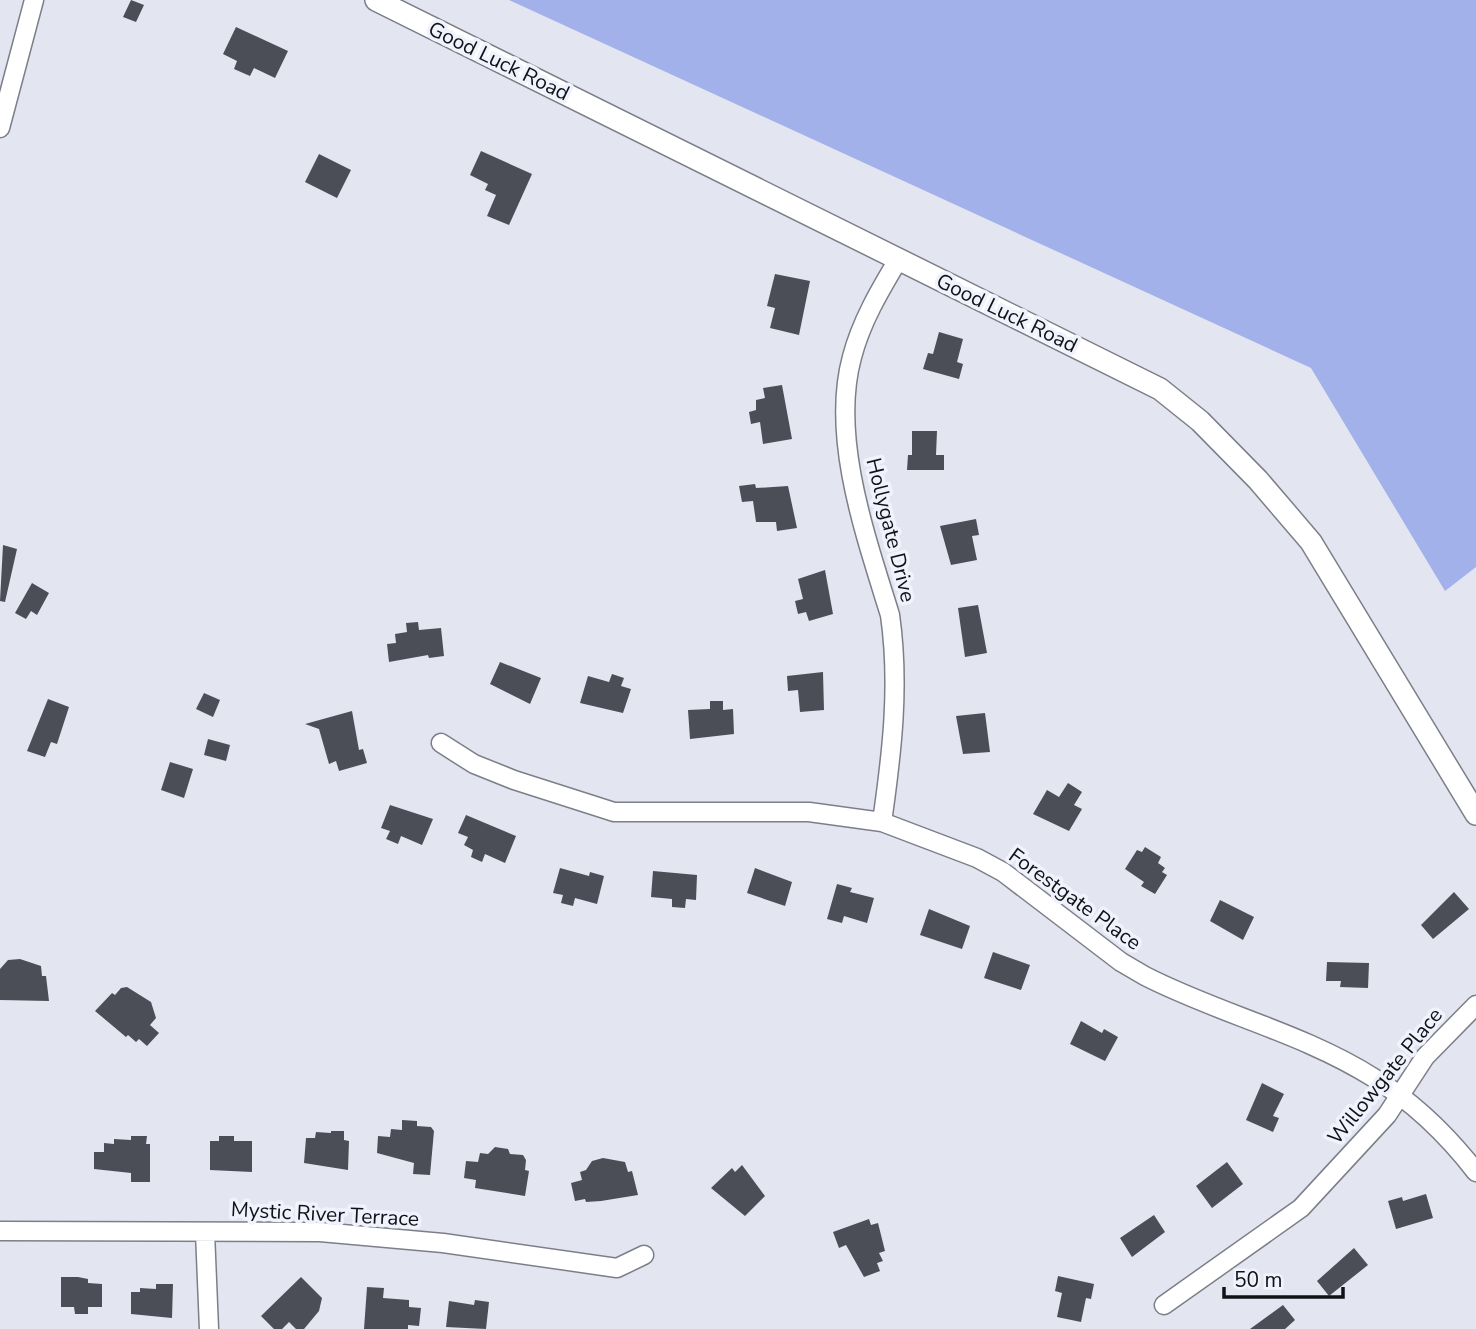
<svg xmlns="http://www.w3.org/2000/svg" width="1476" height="1329" viewBox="0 0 1476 1329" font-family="'Nunito Sans',sans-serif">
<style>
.forest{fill:#a2b1ea}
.building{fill:#4c4e57}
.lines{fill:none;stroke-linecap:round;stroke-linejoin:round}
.minor-casing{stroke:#7c7f88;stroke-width:21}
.tertiary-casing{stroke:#7c7f88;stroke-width:24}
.minor{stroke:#fff;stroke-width:18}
.tertiary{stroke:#fff;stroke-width:21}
.labels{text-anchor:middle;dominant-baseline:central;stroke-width:7;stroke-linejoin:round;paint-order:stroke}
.street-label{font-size:21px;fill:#111216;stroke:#f0f3fd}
</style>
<rect width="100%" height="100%" fill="#e3e6f0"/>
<path class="forest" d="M509,0H1476V567L1445,591L1311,368Z"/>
<path class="building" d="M131,0L144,5L136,22L123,17Z
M236,27L288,51L275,78L254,68L250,76L234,69L237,61L223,54Z
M481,151L532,174L509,225L487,216L496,195L485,190L488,184L470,175Z
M319,154L351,170L337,198L305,182Z
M775,274L810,281L799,335L770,328L775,308L767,306Z
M939,332L963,339L957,362L963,364L959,379L923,369L928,353L933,354Z
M782,385L792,439L763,444L760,422L751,424L749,412L756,410V400L765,398L763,388Z
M912,431H937L936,455H944V470H907L908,455H912Z
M755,484L756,488L788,486L797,528L777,531L776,522H756L753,501L742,502L739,486Z
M976,519L979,535L972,536L977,560L951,565L940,526Z
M3,545L17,549L5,602L0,601Z
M825,570L833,614L809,621L806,612L798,614L795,601L803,599L798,579Z
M32,583L49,593L37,615L31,611L26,619L15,613Z
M978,605L987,653L965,657L958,608Z
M418,622L419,630L441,628L444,656L429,658L428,655L389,662L387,644L396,643L395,634L407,632L406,623Z
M500,662L541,678L530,704L490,684Z
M823,672L824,710L800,712L798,690L788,691L787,676Z
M612,674L624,678L621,686L631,689L623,713L580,703L588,676L609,682Z
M204,693L220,700L213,717L196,709Z
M48,699L69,707L57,744L51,742L45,757L27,751Z
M710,701H723V710L733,709L734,734L690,739L688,710L710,709Z
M352,711L359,750L363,749L367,763L339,771L336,761L329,764L319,729L305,724Z
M985,713L990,752L963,754L956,716Z
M208,739L230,745L226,761L204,755Z
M170,762L193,769L184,798L161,790Z
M1068,783L1082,792L1074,805L1082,809L1069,831L1033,814L1047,790L1059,797Z
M390,805L433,819L422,845L401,836L398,844L386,839L390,831L381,828Z
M466,815L516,836L505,863L485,854L482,862L471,857L473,850L464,845L468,837L458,833Z
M1145,847L1161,857L1158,863L1165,868L1162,872L1167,875L1155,894L1141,886L1144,882L1125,869L1137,850L1142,852Z
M560,868L589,876L590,872L604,876L597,904L575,898L573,906L561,903L563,895L553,893Z
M755,868L792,882L785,906L747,893Z
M653,871L697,875L696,900L686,899L685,908L672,907V899L651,897Z
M837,884L852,888L850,892L874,898L867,923L844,916L842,923L827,919Z
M1454,892L1469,909L1433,939L1421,925Z
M1220,900L1254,917L1243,940L1210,921Z
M929,909L970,926L962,949L920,935Z
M993,952L1030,965L1021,990L984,978Z
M20,959L41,966L42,976H46L49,1001L0,1000V969L8,960Z
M1327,962L1369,963L1368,988L1340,987L1341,981H1326Z
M127,987L151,1002L156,1018L150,1025L159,1033L147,1046L139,1039L136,1042L128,1035L126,1037L95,1011L112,993L115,995L121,988Z
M1081,1021L1102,1033L1104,1029L1118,1037L1105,1061L1070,1044Z
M1262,1083L1284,1094L1273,1116L1279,1118L1273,1132L1246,1120Z
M402,1120L417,1121V1126L431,1127L434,1131L430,1175L413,1174L414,1163L377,1153L378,1136L390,1137L391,1129L402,1130Z
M331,1131H344V1140L349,1141L348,1170L304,1163L306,1138H315L316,1132L331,1133Z
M131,1136H147L146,1144H150V1182H131V1173L94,1169V1152H104V1143L114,1144V1139L131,1140Z
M219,1136H234V1141H252V1172L210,1170V1141H219Z
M495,1147L508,1149L510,1154L523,1155L526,1160L525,1170L529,1171L525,1196L475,1188L476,1180L464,1178L466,1161L478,1162L480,1153L488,1154Z
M603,1158L625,1162L628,1172L632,1171L638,1195L601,1201L586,1202L585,1199L575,1201L571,1183L582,1180L580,1172L586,1170L592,1161Z
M1227,1162L1243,1184L1212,1208L1196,1186Z
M742,1165L765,1196L745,1216L711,1188L732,1168L735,1172Z
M1426,1194L1433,1218L1396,1229L1388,1201L1402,1197L1403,1201Z
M1154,1215L1165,1232L1132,1257L1120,1238Z
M869,1219L871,1225L878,1223L885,1251L879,1253L883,1261L877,1263L880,1271L864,1277L846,1245L839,1248L833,1232Z
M1354,1248L1368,1265L1329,1296L1317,1281Z
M1058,1276L1094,1284L1091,1299L1086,1298L1081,1322L1057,1317L1062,1293L1055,1291Z
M61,1277H78L88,1279V1283L102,1284V1307H88V1314H75L74,1307H61Z
M301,1277L322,1298L319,1311L304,1329H296L289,1322L282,1329H274L261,1316Z
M156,1284H173L172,1318L131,1314V1292H140V1288L156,1289Z
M367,1287L384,1288L383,1298L409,1300V1307L421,1308L419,1326L408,1325V1329H364Z
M475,1300L489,1302L486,1329L446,1327L449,1301L474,1305Z
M1283,1305L1295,1320L1285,1329H1250Z"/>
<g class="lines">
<defs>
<path id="minor" d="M0,128L34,0
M441,743L474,764L514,780L614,812H809L882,822L977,858L1003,872L1121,962L1145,976C1219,1014 1303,1033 1374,1078C1413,1102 1448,1136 1476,1172
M882,822C892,752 900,685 890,615C866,537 830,437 852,357C861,322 880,290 898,260
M0,1231L320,1232L443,1243L617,1268L644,1255
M205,1232L209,1329
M1164,1305L1301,1208L1387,1115L1425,1057L1476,1005"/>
<path id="tertiary" d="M376,0L1160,389L1200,421L1258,480L1311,542L1476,814"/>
</defs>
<use href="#minor" class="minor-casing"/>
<use href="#tertiary" class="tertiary-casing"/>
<use href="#minor" class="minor"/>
<use href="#tertiary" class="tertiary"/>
</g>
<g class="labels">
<g class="street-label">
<text transform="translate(499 61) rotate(26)">Good Luck Road</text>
<text transform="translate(1007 313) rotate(26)">Good Luck Road</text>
<text transform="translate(891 530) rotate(76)">Hollygate Drive</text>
<text transform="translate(1075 899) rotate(36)">Forestgate Place</text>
<text transform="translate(1385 1076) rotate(-51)">Willowgate Place</text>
<text transform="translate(325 1214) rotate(3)">Mystic River Terrace</text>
</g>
</g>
<path d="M1224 1287v10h119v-10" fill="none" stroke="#111216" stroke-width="3.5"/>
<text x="1234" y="1287" font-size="21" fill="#111216" stroke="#f0f3fd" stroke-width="5" paint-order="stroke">50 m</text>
</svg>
